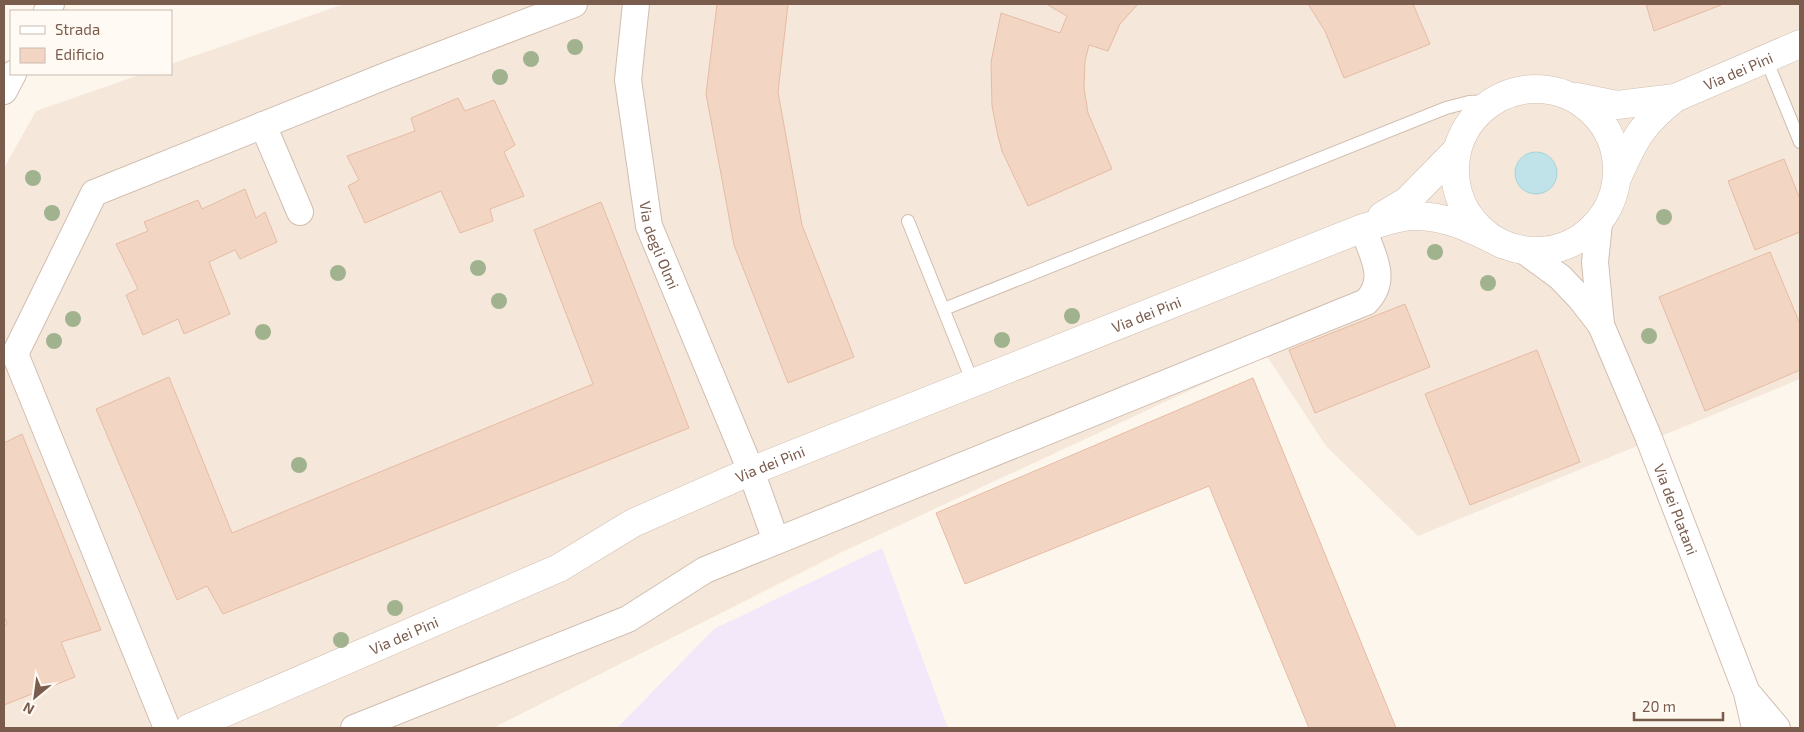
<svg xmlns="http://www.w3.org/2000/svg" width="1804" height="732" viewBox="0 0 1804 732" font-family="'Exo 2',sans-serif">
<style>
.residential{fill:#f5e8da}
.education{fill:#f3e8fa}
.water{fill:#bfe3e8;stroke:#a5d3da}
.building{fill:#f3d5c3;stroke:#e6bba3}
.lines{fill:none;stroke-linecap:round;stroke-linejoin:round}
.service-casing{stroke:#d1beb0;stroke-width:14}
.minor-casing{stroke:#d1beb0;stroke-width:28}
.tertiary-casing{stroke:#d1beb0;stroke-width:29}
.service{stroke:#fff;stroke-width:12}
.minor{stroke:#fff;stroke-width:26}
.tertiary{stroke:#fff;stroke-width:28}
.tree{fill:#a0b28e}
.labels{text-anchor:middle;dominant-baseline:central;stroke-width:4;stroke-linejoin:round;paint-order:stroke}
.street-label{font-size:15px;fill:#7a5c4d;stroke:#fffaf3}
</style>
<rect width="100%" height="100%" fill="#fdf6ec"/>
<path class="residential" d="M344,4H1800V379L1418,536L1326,446L1266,355L842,552L493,728H4V168L36,111L142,74H171V64Z"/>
<path class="education" d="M882,548L948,728H617L714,629Z"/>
<path class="water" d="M1515 173a21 21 0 1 1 42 0a21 21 0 1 1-42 0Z"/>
<path class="building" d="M717,4H788L778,92L802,225L854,357L788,383L734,245L727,206L706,94Z
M1046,4H1138L1120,24L1108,51L1089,45L1085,61L1084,88L1088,113L1112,169L1028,206L1002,151L998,136L992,106L991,62L1001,13L1060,33L1067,16Z
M1308,4H1413L1430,44L1344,78L1325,31Z
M1646,4H1721V5L1654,31Z
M458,98L465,111L494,100L515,145L504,152L524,196L490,209L493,221L460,233L441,191L365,223L348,186L359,180L347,156L415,131L411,118Z
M1784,159L1800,199V232L1755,250L1728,181Z
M245,189L256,218L265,212L277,242L240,259L235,250L209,262L230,314L184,334L178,319L143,335L126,295L138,289L116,244L148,231L144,222L198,200L202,209Z
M601,202L689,428L223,614L207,586L177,600L96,409L169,377L232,533L593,384L534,230Z
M1770,252L1800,324V370L1705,411L1659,297Z
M1405,304L1430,367L1315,413L1289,350Z
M1537,350L1580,462L1470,505L1425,394Z
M1253,378L1396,728H1309L1209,486L965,584L936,513Z
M22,434L101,630L61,642L75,677L4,705V626L7,624L4,616V443Z"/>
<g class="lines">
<defs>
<path id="service" d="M1766,59L1800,142
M908,221L973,383
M944,309L1446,108L1469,102L1490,101"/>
<g id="minor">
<path id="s1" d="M636,4L628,80L649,226L751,471L776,541"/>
<path d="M47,11L51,4"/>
<path d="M4,91L13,74"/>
<path d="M263,125L300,212"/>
<path d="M1599,223L1595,262L1601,325"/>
<path id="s2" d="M1523,250L1560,277L1580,298L1601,325L1648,436L1747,693L1755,728"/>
<path d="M1750,696L1777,728"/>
<path d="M167,728L15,354L94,193L393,73L574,4"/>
<path d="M354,728L628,619L705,570L1366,302C1389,279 1372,255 1363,228"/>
</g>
<g id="tertiary">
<circle cx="1536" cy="170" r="81"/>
<path id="s3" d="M1577,97L1617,105L1675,98L1800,44"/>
<path d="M1618,176C1635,138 1642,124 1675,98"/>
<path d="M1382,216L1407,201L1456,151"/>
<path id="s4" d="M189,728L559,568L633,523L751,471L1363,228C1379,224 1397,216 1413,216C1446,215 1474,230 1502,244"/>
</g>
</defs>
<use href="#service" class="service-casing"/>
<use href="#minor" class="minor-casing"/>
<use href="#tertiary" class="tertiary-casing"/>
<use href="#service" class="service"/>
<use href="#minor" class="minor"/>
<use href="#tertiary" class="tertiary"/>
</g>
<g class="tree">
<circle cx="575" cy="47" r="8"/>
<circle cx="531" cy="59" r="8"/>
<circle cx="500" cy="77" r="8"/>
<circle cx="33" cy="178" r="8"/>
<circle cx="52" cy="213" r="8"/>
<circle cx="1664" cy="217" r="8"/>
<circle cx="1435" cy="252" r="8"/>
<circle cx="478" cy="268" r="8"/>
<circle cx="338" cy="273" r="8"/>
<circle cx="1488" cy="283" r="8"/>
<circle cx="499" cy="301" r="8"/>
<circle cx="1072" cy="316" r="8"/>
<circle cx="73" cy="319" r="8"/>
<circle cx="263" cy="332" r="8"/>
<circle cx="1649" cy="336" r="8"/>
<circle cx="1002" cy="340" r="8"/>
<circle cx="54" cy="341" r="8"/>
<circle cx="299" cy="465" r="8"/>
<circle cx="395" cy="608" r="8"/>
<circle cx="341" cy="640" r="8"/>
</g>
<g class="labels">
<g class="street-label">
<text stroke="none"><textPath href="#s3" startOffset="168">Via dei Pini</textPath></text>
<text stroke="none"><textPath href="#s1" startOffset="245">Via degli Olmi</textPath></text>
<text stroke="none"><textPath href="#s4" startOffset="1044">Via dei Pini</textPath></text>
<text stroke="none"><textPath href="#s4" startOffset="639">Via dei Pini</textPath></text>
<text stroke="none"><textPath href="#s2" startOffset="308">Via dei Platani</textPath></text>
<text stroke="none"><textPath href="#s4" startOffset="234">Via dei Pini</textPath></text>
</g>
</g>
<rect width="1804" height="732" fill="none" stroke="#7a5c4d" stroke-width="10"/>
<rect x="10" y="10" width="162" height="65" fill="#fffaf3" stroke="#cabbb1"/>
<rect x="20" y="26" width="25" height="8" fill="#ffffff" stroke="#cabbb1"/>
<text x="55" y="35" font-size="15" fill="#7a5c4d">Strada</text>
<rect x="20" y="48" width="25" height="15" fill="#f3d5c3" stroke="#cabbb1"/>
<text x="55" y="60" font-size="15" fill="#7a5c4d">Edificio</text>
<g transform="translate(35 697) rotate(209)" stroke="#fffaf3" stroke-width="4" paint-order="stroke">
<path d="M0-4L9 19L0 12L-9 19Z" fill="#7a5c4d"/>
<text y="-8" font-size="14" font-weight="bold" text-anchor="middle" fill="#7a5c4d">N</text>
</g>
<path d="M1634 712v8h89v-8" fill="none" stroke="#7a5c4d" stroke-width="2.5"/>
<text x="1642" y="712" font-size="15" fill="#7a5c4d" stroke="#fffaf3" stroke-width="4" paint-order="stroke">20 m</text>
</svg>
